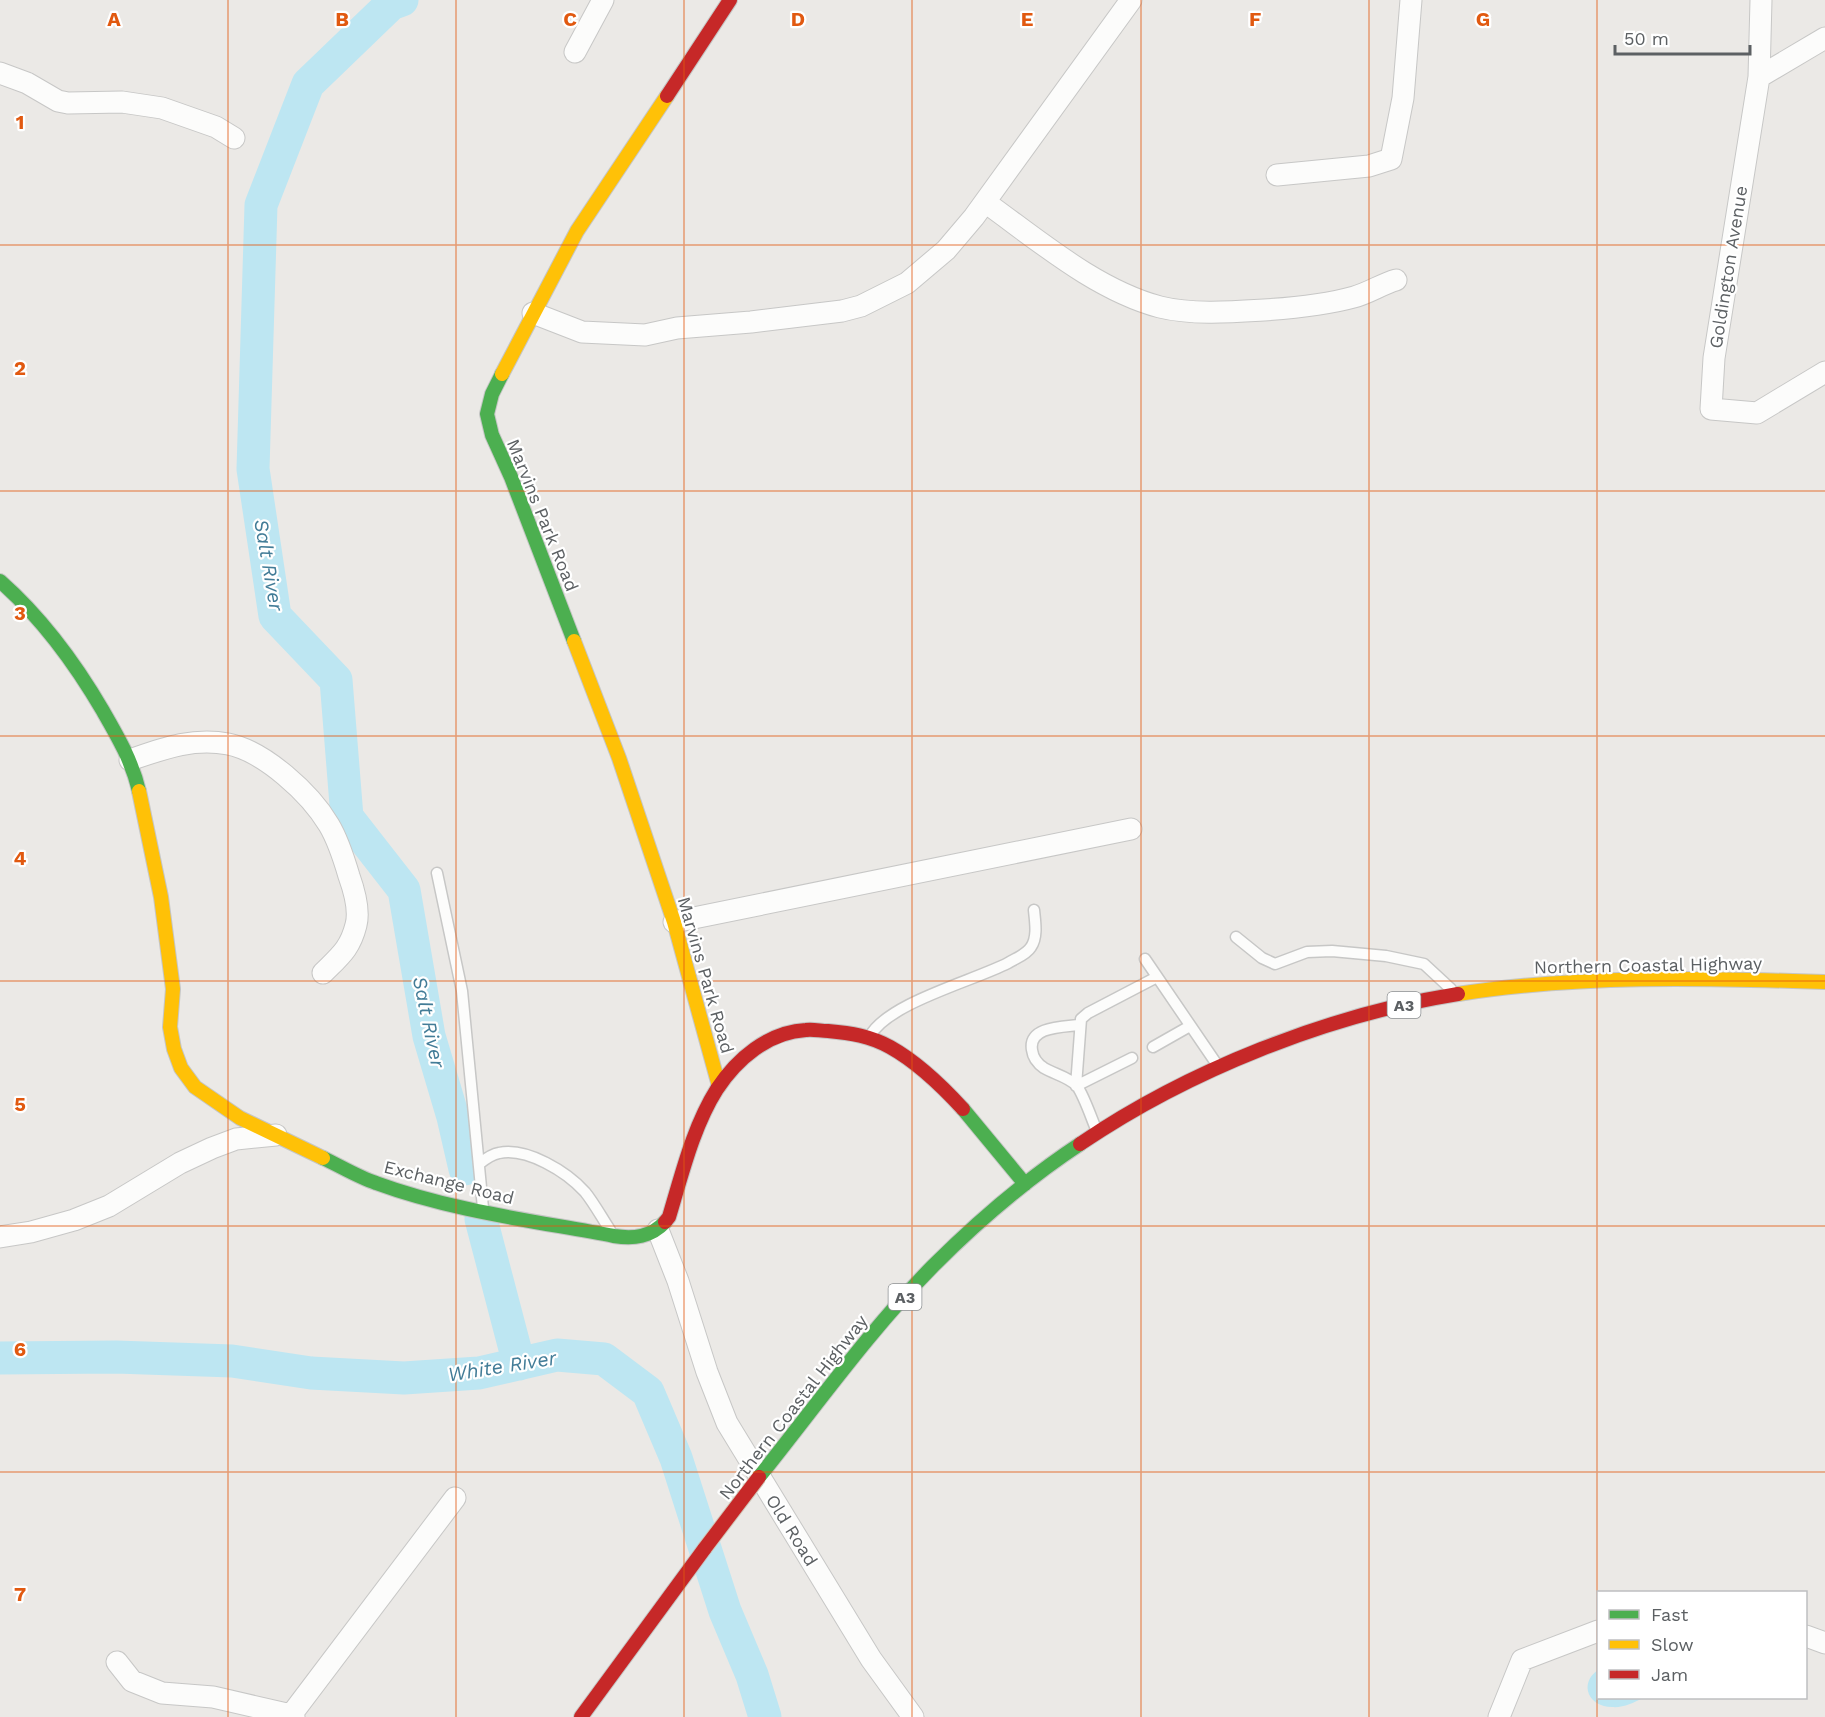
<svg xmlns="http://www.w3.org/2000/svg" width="1825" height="1717" viewBox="0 0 1825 1717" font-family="'Work Sans',sans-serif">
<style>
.water{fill:#bde6f2}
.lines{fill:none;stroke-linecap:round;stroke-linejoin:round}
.river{stroke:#bde6f2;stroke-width:33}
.lane-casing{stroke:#c7c7c6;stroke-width:13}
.street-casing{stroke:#c7c7c6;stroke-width:23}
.fast-casing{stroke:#c5c6c5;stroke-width:16}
.slow-casing{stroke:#c5c6c5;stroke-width:16}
.jam-casing{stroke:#c5c6c5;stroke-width:16}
.lane{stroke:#fcfcfb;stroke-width:10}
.street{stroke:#fcfcfb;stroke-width:21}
.fast{stroke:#4caf50;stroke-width:14}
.slow{stroke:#ffc107;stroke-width:14}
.jam{stroke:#c62828;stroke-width:14}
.jam-bridge-casing{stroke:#d1c4b6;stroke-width:16;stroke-linecap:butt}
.jam-bridge{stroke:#c62828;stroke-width:14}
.grid{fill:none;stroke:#e15910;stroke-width:1.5;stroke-opacity:0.55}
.labels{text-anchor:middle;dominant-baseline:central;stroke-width:4.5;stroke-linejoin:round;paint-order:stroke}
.shield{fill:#fff;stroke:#8d9092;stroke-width:1.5}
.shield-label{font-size:16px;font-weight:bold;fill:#5c6063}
.street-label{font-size:18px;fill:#5c6063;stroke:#fff}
.water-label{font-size:20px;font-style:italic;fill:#427c97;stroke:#fff}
.grid-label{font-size:20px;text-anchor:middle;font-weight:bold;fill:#e15910;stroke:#fff;stroke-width:4.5;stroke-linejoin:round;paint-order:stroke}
</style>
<rect width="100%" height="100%" fill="#ebe9e6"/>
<path class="water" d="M1598,1670V1698H1643C1633,1703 1623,1708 1612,1707C1589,1707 1578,1684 1598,1670Z"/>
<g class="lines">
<path class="river" d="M402,0L391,4L308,84L261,205L253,469L275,616L336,680L347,817L404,890L429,1036L453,1117L465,1169
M481,1219L519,1364
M0,1358L116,1357L232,1361L311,1373L404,1378L479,1373L557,1355L604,1359L648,1392L676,1458L725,1611L752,1675L765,1717"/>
<defs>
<path id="lane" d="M437,873L462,991L483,1208
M1236,937L1262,958L1275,964L1307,952L1332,951L1386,956L1424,964L1451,989
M1145,959L1218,1066
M1079,1025C1064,1027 1028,1026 1032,1050C1033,1058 1038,1064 1044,1068C1054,1074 1069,1077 1077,1086C1084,1096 1091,1117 1096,1129
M870,1036C888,1003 973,981 1008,963C1016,958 1026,955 1031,947C1038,937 1035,921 1034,910
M1153,1047L1190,1026
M1132,1058L1076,1086L1081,1019L1088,1013L1157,977
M479,1164C484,1160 492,1154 499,1153C527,1147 567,1172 585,1192C594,1203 602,1218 610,1230"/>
<path id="street" d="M1761,0L1759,77L1714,358L1711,409L1757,413L1825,372
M575,52L603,0
M0,73L27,83L58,101L68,103L122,102L162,108L216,127L234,138
M1759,77L1825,38
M1277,175L1369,166L1391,159L1403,98L1411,0
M985,202C1038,240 1096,290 1160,307C1192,315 1232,312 1264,310C1294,308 1325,305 1354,297C1369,293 1382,284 1396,280
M533,313L582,332L645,335L677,328L751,322L842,311L861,306L907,283L946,250L974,217L1131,0
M130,760C162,749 193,737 228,744C264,751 310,793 329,825C338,840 344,859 349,876C354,890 360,910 356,925C350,949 340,956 323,973
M674,922L1131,829
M658,1230L678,1281L707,1372L727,1423L871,1659L913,1717
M0,1237L31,1232L74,1220L109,1206L180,1163L212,1148L236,1139L276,1135
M1806,1636L1825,1643
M117,1662L132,1681L162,1693L213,1697L291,1715
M294,1717L291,1715L455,1498
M1499,1717L1522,1660L1598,1631"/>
<path id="fast" d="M502,374L492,394L487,414L492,435L511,477L574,641
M0,581C42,618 75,663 103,711C118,737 132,761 139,791
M963,1109L1025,1184
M323,1158C340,1166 358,1177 376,1183C452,1211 535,1221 614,1236C634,1239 651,1237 665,1222
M759,1477C816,1406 869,1331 933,1266C978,1221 1027,1179 1080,1144"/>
<path id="slow" d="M502,374L577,231L667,96
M574,641L619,758L674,922L719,1086
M139,791L161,897L173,989L170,1027L174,1049L181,1068L195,1087L240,1118L323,1158
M1458,994C1579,975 1702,978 1825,982"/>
<path id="jam" d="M667,96L730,0
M1080,1144C1189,1070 1328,1015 1458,994
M665,1222L669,1217C682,1174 693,1127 717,1089C737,1059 768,1032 806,1030C813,1029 821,1031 828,1031C851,1033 870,1036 890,1047C917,1062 942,1086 963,1109
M581,1717L705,1548"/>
</defs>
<use href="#lane" class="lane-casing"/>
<use href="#street" class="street-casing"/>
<use href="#fast" class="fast-casing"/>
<use href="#slow" class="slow-casing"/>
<use href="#jam" class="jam-casing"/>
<use href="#lane" class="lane"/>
<use href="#street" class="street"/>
<use href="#fast" class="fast"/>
<use href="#slow" class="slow"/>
<use href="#jam" class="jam"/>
<defs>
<path id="jam-bridge" d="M705,1548L759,1477"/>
</defs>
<use href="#jam-bridge" class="jam-bridge-casing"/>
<use href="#jam-bridge" class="jam-bridge"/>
</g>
<path class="grid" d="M228,0V1717M456,0V1717M684,0V1717M912,0V1717M1141,0V1717M1369,0V1717M1597,0V1717M0,245H1825M0,491H1825M0,736H1825M0,981H1825M0,1226H1825M0,1472H1825"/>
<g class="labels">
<g class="shield">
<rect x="1387.5" y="992" width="33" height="26" rx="4.5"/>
<rect x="888.5" y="1284" width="33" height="26" rx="4.5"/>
</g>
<g class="shield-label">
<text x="1404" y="1005">A3</text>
<text x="905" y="1297">A3</text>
</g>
<g class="street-label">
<text transform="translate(1728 267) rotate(-81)">Goldington Avenue</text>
<text transform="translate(543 515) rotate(68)">Marvins Park Road</text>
<text transform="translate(1648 965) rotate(-1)">Northern Coastal Highway</text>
<text transform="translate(706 975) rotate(74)">Marvins Park Road</text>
<text transform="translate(449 1182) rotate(14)">Exchange Road</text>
<text transform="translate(793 1407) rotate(-52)">Northern Coastal Highway</text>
<text transform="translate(792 1530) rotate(58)">Old Road</text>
</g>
<g class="water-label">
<text transform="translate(269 565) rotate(80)">Salt River</text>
<text transform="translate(429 1022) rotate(78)">Salt River</text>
<text transform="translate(502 1366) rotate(-9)">White River</text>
</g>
</g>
<g class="grid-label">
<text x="114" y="26">A</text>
<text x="342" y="26">B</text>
<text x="570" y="26">C</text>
<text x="798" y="26">D</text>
<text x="1027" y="26">E</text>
<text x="1255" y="26">F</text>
<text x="1483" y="26">G</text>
<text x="20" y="129">1</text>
<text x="20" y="375">2</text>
<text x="20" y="620">3</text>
<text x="20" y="865">4</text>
<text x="20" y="1111">5</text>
<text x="20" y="1356">6</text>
<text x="20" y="1601">7</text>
</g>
<rect x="1597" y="1591" width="210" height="108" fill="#ffffff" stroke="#bebfc1" stroke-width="1.5"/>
<rect x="1609" y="1610" width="30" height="9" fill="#4caf50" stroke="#bebfc1" stroke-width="1.5"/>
<text x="1651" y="1621" font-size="18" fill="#5c6063">Fast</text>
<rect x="1609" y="1640" width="30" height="9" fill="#ffc107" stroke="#bebfc1" stroke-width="1.5"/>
<text x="1651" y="1651" font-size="18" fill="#5c6063">Slow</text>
<rect x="1609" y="1670" width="30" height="9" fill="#c62828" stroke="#bebfc1" stroke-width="1.5"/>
<text x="1651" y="1681" font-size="18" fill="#5c6063">Jam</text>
<path d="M1615 45v9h135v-9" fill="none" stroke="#5c6063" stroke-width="3"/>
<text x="1624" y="45" font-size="18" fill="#5c6063" stroke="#ffffff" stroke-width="4.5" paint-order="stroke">50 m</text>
</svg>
